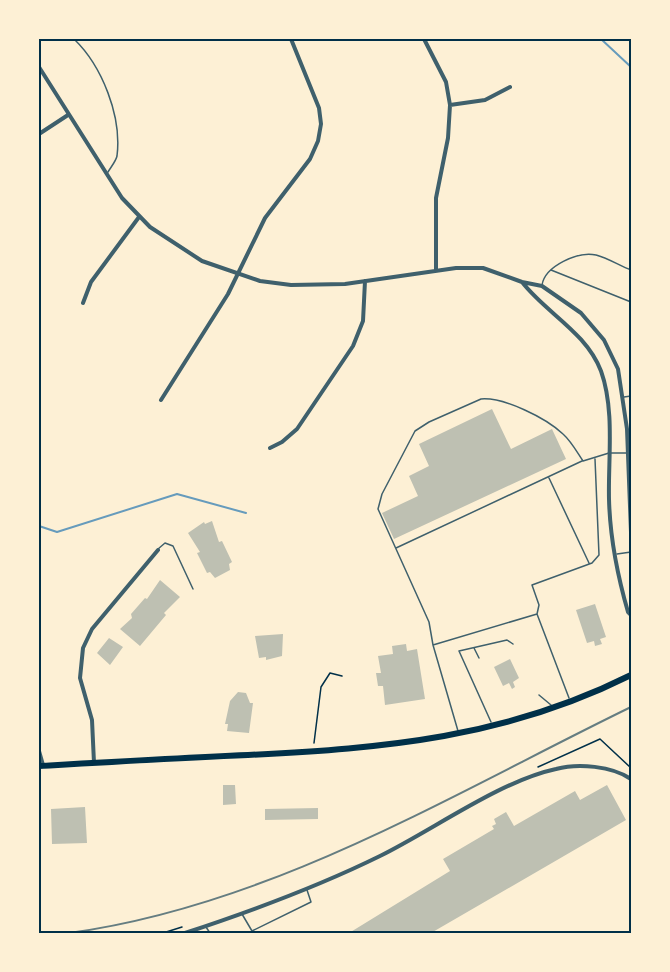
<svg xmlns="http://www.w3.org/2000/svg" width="670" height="972" viewBox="0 0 670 972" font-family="'IBM Plex Sans',sans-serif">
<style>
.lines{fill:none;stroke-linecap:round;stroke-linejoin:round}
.stream{stroke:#669bbc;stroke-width:2}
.building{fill:#bec0b2}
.path{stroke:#003049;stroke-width:1.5}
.service{stroke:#3f606c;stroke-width:1.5}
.minor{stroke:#3f606c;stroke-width:4}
.primary{stroke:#003049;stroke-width:6}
.rail{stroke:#657d81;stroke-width:2}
.neatline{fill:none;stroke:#003049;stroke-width:2}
</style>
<rect width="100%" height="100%" fill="#fdf0d5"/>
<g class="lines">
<path class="stream" d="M601,39L631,67
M39,526L57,532L177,494L246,513"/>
</g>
<path class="building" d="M492,409L511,449L552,429L566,459L394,539L382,513L418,496L409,476L429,466L419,444Z
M212,521L219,542L222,541L232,562L229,564L230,570L215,578L210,572L207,573L197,553L200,552L188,533L204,522L205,524Z
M160,580L180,597L164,613L166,615L140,646L120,629L132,618L131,614L145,598L147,599Z
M595,604L606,637L600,639L602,644L595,646L594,641L587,643L576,610Z
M283,634L282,656L266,660V657L259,658L255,636Z
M109,638L123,647L110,665L97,653Z
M406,644L407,651L417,649L425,699L385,705L383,686H378L376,673H381L378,656L393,654L392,646Z
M510,659L519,678L513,682L515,687L512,689L509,683L503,686L494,667Z
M238,692L246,693L250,703H253L249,733L227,731L228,724H225L230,701Z
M223,785H235L236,804L223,805Z
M607,785L626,820L431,933H349L450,871L443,859L494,829L492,826L496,824L494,819L506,812L514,826L575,791L580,800Z
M85,807L87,843L52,844L51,809Z
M318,808V819L265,820V809Z"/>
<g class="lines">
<path class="path" d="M314,743L321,687L330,673L342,676
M538,767L600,739L631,768
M163,933L182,927"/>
<path class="service" d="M74,39C102,66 122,116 117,156C116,161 111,167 108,172
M551,270L631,302
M542,285C545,266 578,251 596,255C608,258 620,266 631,270
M624,397L631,396
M549,478L589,563
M396,548L582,461
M158,549L165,543L173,546L193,589
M617,554L631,552
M537,614L539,605L532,585L592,563L599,555L595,459
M433,645L429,622L378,509L382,494L415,431L429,422L481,399C504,397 546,418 563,434C571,441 577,452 583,461L609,453H626
M474,648L479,658
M539,695L551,705
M491,722L459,651L507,640L513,644
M458,731L433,645L537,614L569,698
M242,914L252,931L249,933
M206,927L210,933
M252,931L311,902L307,890
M627,933L631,931"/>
<path class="minor" d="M424,39L446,82L450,105L448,138L436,198V271
M39,67L122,198L150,227L202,261L260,281L291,285L345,284L456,268H483L522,282L542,286L581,313L604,340L618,369L627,429L631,532
M450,105L485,100L510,87
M39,134L68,115
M522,282C546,313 586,332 601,371C615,410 608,459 609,499C610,539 617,574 628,612L631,615
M83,303L91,282L139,217
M161,400L228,294L265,218L310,159L318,141L321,124L319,108L291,39
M270,448L282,442L297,429L353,346L363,321L365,281
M39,751L43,765
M94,763L92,720L80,678L83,648L92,629L158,550
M185,933C252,911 317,887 380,856C433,830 500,781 556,769C578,763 612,766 631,779"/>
<path class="primary" d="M39,766C109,762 178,758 248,755C386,748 505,738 631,675"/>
<path class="rail" d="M69,933C272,905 450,795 631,707"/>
</g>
<rect width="670" height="972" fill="none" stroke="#fdf0d5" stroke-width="81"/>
<rect x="40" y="40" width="590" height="892" class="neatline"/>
</svg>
